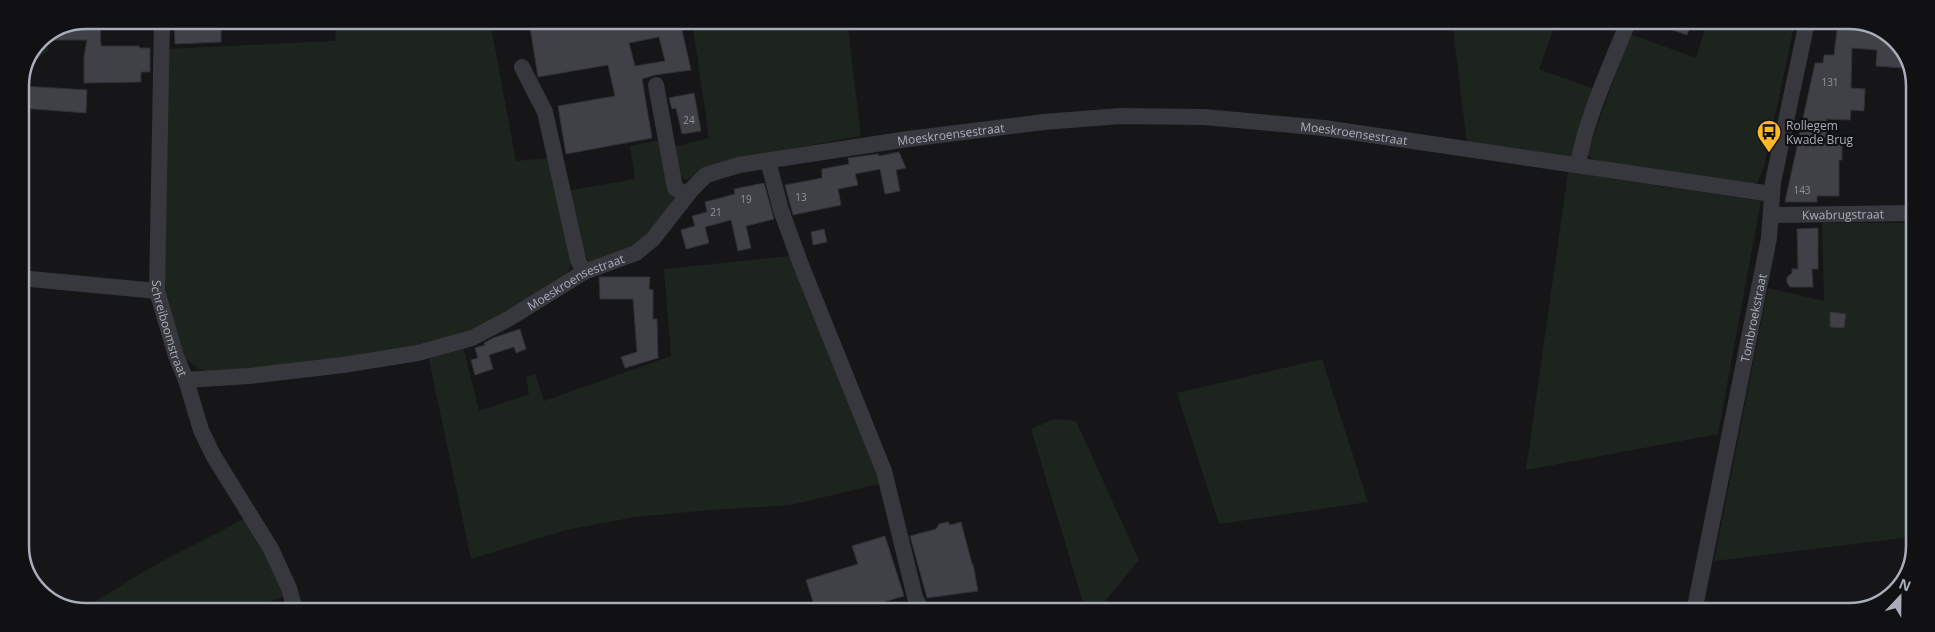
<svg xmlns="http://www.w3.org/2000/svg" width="1935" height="632" viewBox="0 0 1935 632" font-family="'Open Sans',sans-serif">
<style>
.green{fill:#1c241d}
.building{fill:#404146;stroke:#303035;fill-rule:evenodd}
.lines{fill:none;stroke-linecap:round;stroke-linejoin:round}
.minor{stroke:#37383e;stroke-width:16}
.labels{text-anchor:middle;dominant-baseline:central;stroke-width:4.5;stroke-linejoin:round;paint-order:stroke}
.number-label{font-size:10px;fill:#8e929c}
.poi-label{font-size:12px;fill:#a8adb9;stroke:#111114;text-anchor:start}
.street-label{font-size:12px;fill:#a8adb9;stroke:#111114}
.rim{fill:none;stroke:#a8adb9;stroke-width:2.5}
</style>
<rect width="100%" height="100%" fill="#161619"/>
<path class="green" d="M337,20L490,21L516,161L549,158L572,260L568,272L534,296L460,336L349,360L210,373L199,369L185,359L167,300L163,279L167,49L335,41Z
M692,21H847L861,136L769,153L685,180L679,173L674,147L709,138Z
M1452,22H1556L1539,69L1596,90L1573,157L1467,144Z
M1707,22H1795L1764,167L1757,183L1747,184L1594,160L1587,154L1630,34L1696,58Z
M39,40H47L48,51L29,64Z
M661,140L677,193L658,224L632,247L590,263L582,250L567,191L635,179L630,146Z
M1568,172L1761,201L1718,434L1526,470Z
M1822,223H1914L1913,537L1714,561L1768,288L1824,301Z
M792,256L883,483L791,505L710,510L635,517L566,530L471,559L428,355L463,346L479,411L529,394L526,377L535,374L544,401L671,356L664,269Z
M1322,359L1368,502L1219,524L1177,393Z
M1055,419L1076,421L1139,560L1097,611H1088L1082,599L1031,429Z
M246,518L273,561L285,596L249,610H81L155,565Z"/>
<path class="building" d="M86,20H100L101,46H139L140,48H150V72H141V82L84,83V56L87,40H39Z
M221,20V42L175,44L174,21Z
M529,21H655V24L680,21L691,70L655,75L642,79L652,138L566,154L558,106L615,96L608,65L538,77ZM659,37L665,61L635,66L629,43Z
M1656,22H1692L1687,35L1656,24Z
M1838,22H1866L1901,46L1903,51L1902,68L1876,66L1877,50L1852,48L1851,88L1865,89L1864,111L1851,110L1850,120L1826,119L1828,123L1825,142L1842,145V160H1839V196H1817V202H1785L1815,63H1823L1824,55H1834Z
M23,86L87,90L86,113L21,108Z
M694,93L701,131L682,134L676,108L672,109L669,98Z
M899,152L906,168L896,170L900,191L885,194L880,169L855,174L858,185L838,189L841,205L793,215L785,185L822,178V169L849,164L848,158L878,154L879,156Z
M764,183L774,219L746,226L751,248L738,251L731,220L705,227L709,243L686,249L681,230L695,226L692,216L707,212L705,202L735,194L734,189Z
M1818,228V269H1812L1813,287H1790L1787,283V277L1792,273V269H1798L1797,229Z
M824,229L827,242L813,245L811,232Z
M599,277H650L649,289L653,290V319H657L658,358L625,368L621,357L637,352L633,299H600Z
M1830,312L1846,314L1844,328L1830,327Z
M520,329L526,349L516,353L514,347L489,355L493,369L475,375L471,360L478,358L475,348L485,345L484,343L493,338Z
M948,522L950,525L961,522L972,564H973L978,591L927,598L910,536L936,529L939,524Z
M885,536L904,596L860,609V611H816L806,580L858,564L852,546Z"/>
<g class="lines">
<g class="minor">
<path id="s1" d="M162,20L157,291L176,356L186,380L201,430L213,455L271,549L289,588L295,610"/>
<path d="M522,67L545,112L578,260L584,272"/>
<path d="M656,85L675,188L687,195"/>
<path d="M768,161L781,210L801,265L884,471L915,597L922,611"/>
<path d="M1578,165C1585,120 1611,65 1628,22"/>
<path id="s2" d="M1772,215L1914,213"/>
<path d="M20,278L157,291"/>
<path id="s3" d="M186,380L249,376L343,365L418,353L472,338L510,318L584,272L636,253L653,239L692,189L706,175L739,165L908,139L1044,122L1120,116L1204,117L1324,128L1772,194"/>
<path id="s4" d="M1694,612L1769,238L1773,182L1807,22"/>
</g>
</g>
<defs>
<symbol id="bus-pin" viewBox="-11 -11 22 30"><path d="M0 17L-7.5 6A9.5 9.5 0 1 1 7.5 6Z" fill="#fdb82a" stroke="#111114"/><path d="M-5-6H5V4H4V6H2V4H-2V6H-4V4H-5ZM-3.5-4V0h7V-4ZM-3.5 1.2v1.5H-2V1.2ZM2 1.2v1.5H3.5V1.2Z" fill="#111"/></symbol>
</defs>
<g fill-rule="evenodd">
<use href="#bus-pin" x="1755" y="118" width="28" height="38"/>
</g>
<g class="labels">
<g class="number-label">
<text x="1830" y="82">131</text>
<text x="689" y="120">24</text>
<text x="1802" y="190">143</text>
<text x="801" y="197">13</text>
<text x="746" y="199">19</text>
<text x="716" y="212">21</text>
</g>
<g class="poi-label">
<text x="1786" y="125">Rollegem<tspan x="1786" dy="14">Kwade Brug</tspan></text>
</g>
<g class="street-label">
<text stroke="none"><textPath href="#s3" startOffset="1234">Moeskroensestraat</textPath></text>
<text stroke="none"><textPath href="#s3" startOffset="829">Moeskroensestraat</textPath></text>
<text stroke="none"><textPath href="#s2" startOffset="71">Kwabrugstraat</textPath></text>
<text stroke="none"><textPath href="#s3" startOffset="408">Moeskroensestraat</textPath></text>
<text stroke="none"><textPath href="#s4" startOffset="300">Tombroekstraat</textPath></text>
<text stroke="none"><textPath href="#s1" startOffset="310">Schreiboomstraat</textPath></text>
</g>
</g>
<path d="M0 0H1935V632H0ZM86 29H1849A57 57 0 0 1 1906 86V546A57 57 0 0 1 1849 603H86A57 57 0 0 1 29 546V86A57 57 0 0 1 86 29Z" fill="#111114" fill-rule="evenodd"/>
<path class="rim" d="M86 29H1849A57 57 0 0 1 1906 86V546A57 57 0 0 1 1849 603H86A57 57 0 0 1 29 546V86A57 57 0 0 1 86 29Z"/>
<g transform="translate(1900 597) rotate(22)" stroke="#111114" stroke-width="4" paint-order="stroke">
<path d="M0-4L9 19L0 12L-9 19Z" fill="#a8adb9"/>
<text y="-8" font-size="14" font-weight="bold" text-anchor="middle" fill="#a8adb9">N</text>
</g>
</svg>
